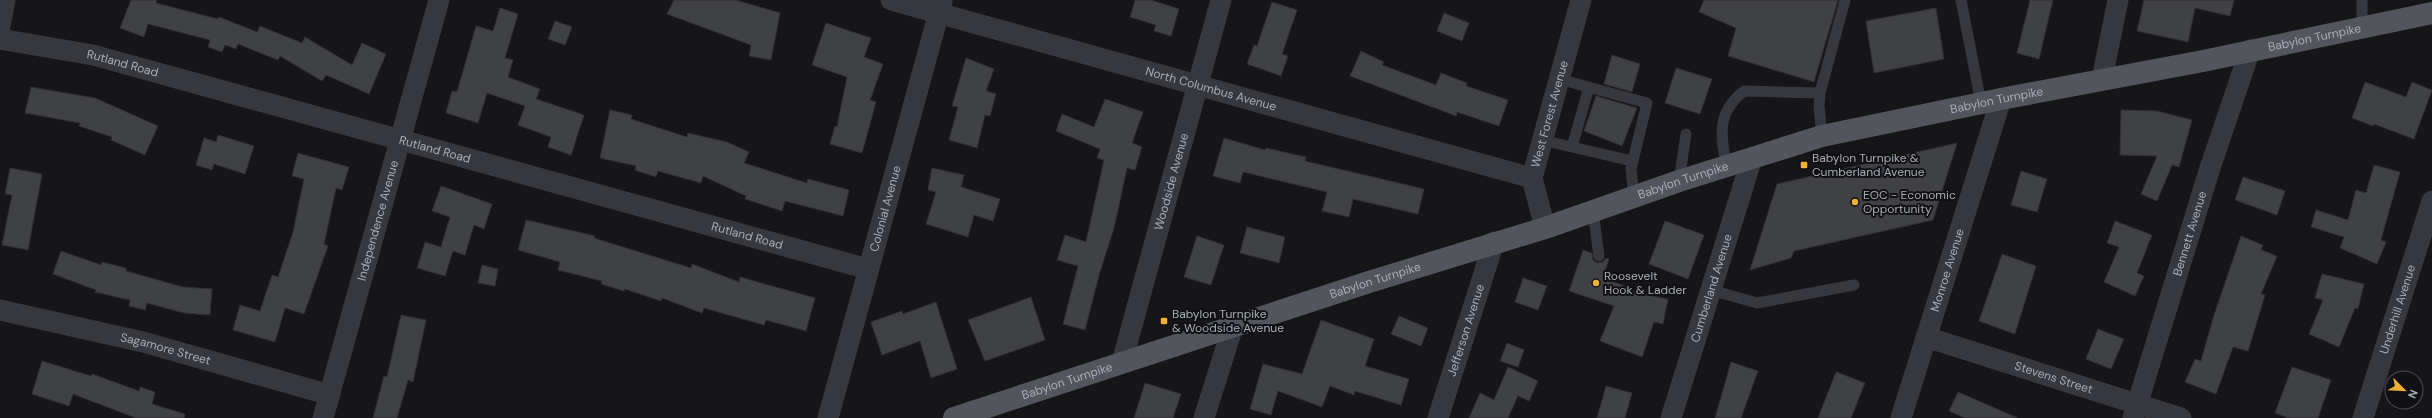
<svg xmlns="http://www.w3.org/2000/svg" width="2432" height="418" viewBox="0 0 2432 418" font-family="'DM Sans',sans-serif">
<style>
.building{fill:#404145;stroke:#303034}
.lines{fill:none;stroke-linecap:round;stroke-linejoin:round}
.service{stroke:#37383d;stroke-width:11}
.minor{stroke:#37383d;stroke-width:21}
.primary{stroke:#53555c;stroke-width:22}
.poi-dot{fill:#f2b134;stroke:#111113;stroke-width:1.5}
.labels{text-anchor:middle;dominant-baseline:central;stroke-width:4;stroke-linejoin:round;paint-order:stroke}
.street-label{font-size:12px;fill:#a8adb8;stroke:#111113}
.poi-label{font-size:12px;fill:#a8adb8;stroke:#111113;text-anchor:start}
</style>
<rect width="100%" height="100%" fill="#161618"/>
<path class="building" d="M131,0H157L156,3L218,19L219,17L257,32L260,26L302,43L305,37L352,65L362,43L386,54L369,94L326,75L322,81L280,56L278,60L238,44L236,49L225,45L222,52L208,47L210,40L148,24L144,37L120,28Z
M674,0H736L780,13L771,60L749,56L751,45L667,14Z
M1135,0H1151L1179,9L1171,36L1154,31L1156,25L1130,17Z
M1704,0H1838L1814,82L1728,56L1736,28L1699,12Z
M2030,0H2053L2039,59L2017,53Z
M2144,0H2234L2230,16L2195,8L2188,42L2137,31Z
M1272,2L1297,10L1282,54L1288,56L1281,76L1247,64L1254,45L1257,46Z
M500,8L518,14L505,58L513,60L508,77L540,89L536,99L584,115L571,155L548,147L551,137L518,125L525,106L487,93L478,123L446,113L452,91L457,92L476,26L493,31Z
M1936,8L1944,59L1874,73L1866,21Z
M1444,13L1469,23L1462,41L1437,31Z
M555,21L572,27L565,45L548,39Z
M826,23L871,38L864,57L883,64L870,100L876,102L862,153L830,144L835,126L837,127L847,77L812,65Z
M1361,51L1384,62L1382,65L1436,85L1441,73L1467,83L1466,86L1508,100L1499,126L1457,112L1456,116L1350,76Z
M1612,55L1640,64L1632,92L1604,84Z
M966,58L994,69L986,91L996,94L990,116L985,115L977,148L949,140L958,107L952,106Z
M1676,68L1712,79L1700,114L1665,103Z
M2365,82L2406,97L2412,82L2432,90L2414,139L2374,124L2373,126L2352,118Z
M31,87L95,98L158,126L145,155L111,140L112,137L79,126L80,123L25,113Z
M1596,96L1637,108L1622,146L1584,131Z
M1105,99L1143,112L1132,143L1142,147L1135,170L1127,168L1114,228L1099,275L1085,330L1063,324L1078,266L1057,260L1065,235L1086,242L1104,160L1097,158L1100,149L1056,131L1062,114L1094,127Z
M610,110L632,115L631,119L687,137L688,133L727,142L749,152L744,163L807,183L808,179L849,190L843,216L785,201L782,211L745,199L746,196L703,176L701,183L658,171L656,177L635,170L636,166L600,158Z
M2121,110L2157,111L2192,120L2179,167L2172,165L2157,201L2141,194L2157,156L2120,155Z
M218,135L254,146L245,174L214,164L212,170L196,165L204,138L216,142Z
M1224,138L1265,150L1266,148L1306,157L1305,161L1424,189L1418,214L1353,199L1349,217L1322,211L1327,192L1243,172L1240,183L1213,176Z
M1957,143L1933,220L1794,251L1791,258L1750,270L1777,184Z
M298,153L349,167L342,190L336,188L324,244L328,246L304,314L285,308L275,342L233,330L240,305L260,311L272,275L278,277L293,232L304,179L292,176Z
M2374,165L2400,172L2381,240L2386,242L2377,264L2340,248L2344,237L2311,227L2316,210L2348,220L2356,190L2366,193Z
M10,168L42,174L28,250L2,245L12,195L5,194Z
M932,168L964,175L961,187L1000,199L993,221L974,215L968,237L926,224L936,192L928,190Z
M2021,171L2047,179L2037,212L2011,205Z
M2243,177L2285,191L2277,215L2235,200Z
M441,186L492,204L484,229L474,225L465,255L453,251L445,276L417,268L425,242L441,247L450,217L432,211Z
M526,220L595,236L594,238L691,268L692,264L739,282L740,277L815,298L806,331L766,320L764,325L704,308L702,313L662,298L661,301L625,289L624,291L601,284L602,281L558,270L560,262L518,250Z
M1665,221L1704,235L1688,279L1649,264Z
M2115,221L2152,235L2137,273L2144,276L2135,296L2104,282L2119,247L2107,243Z
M1247,227L1285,237L1279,263L1240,253Z
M1197,236L1224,245L1211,285L1184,277Z
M2241,236L2263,245L2261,250L2277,256L2261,294L2265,295L2248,351L2233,347L2216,394L2185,382L2195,359L2201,361L2214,315Z
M1583,250L1592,253L1593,260L1597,263L1603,262L1606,258L1609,259L1604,273L1612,275L1610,281L1628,287L1627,291L1668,299L1663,324L1654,322L1642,357L1600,341L1614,306L1569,291Z
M61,251L101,265L102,262L126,268V271L183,287L212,289L210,315L184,313L147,303L145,310L129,306L130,300L95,292L96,290L53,274Z
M2002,254L2036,266L2015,334L1979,321Z
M482,265L498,269L495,286L478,283Z
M2322,274L2364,284L2358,309L2355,308L2339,347L2309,334L2323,300L2315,298Z
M1523,278L1547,286L1538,310L1515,302Z
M1031,297L1045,340L985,361L968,320Z
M936,302L957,369L931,378L920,341L882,355L871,322L902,311L903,314Z
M401,315L426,320L413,382L408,380L397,418H373L384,376L387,377Z
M1399,316L1428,328L1421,346L1391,334Z
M1321,320L1374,339L1365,366L1409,379L1401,405L1355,391L1354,395L1330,386L1322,407L1278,391L1271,415L1250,409L1263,364L1302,374Z
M2098,329L2124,339L2111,369L2086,359Z
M1507,343L1524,350L1518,367L1500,361Z
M42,361L91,376L92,374L139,391L140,387L155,392L152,404L185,414L184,418H136L73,394L69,406L32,394Z
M1731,362L1758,371L1741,418H1715Z
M1508,367L1538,381L1529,401L1518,396L1508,418H1469L1480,393L1494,400Z
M2292,367L2331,380L2318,418H2289L2275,413Z
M1836,372L1865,383L1851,418H1818Z
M1145,383L1181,394L1173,418H1134Z
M1606,386L1632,393L1625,418H1597Z
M1958,392L2018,418H1965L1949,411Z"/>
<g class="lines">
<path class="service" d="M1961,0L1981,103
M2362,0V27
M1559,79L1647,103L1631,169L1634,198
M1820,93L1819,106L1822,136
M1542,140L1632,161
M1572,147L1589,87
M1726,166C1721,135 1716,113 1744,91L1820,93L1845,0
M1679,181L1686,134
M1593,211L1599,256
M1711,290L1757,303L1854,285"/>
<g class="minor">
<path id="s1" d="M891,0L1532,178"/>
<path d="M0,26L5,0"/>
<path id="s2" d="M0,39L93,55L868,269"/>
<path d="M2102,79L2118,0"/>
<path id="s3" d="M1545,228L1532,178L1581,0"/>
<path id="s4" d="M0,310L143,342L330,395"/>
<path id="s5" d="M1926,337L2181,418"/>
<path id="s6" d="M1122,362L1221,0"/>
<path id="s7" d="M323,418L439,0"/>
<path id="s8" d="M828,418L942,1"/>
<path d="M1204,418L1233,326"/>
<path id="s9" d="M1438,418L1494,242"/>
<path id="s10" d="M1671,418L1752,158"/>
<path id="s11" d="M1901,418L2001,99"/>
<path id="s12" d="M2133,418L2210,168L2250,50"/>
<path id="s13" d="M2363,418L2432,201"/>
</g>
<path class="primary" id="s14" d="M954,418L1369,282L1545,228L1679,181L1822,136L2001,99L2203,61L2432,13"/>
</g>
<g class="poi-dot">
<rect x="1800" y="161" width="8" height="8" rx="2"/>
<circle cx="1855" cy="202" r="4"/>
<circle cx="1596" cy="283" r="4"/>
<rect x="1160" y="317" width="8" height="8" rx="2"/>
</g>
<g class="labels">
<g class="street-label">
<text stroke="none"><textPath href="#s14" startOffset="1415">Babylon Turnpike</textPath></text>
<text stroke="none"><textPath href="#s2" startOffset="125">Rutland Road</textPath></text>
<text stroke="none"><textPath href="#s1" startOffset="332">North Columbus Avenue</textPath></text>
<text stroke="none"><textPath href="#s14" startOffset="1091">Babylon Turnpike</textPath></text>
<text stroke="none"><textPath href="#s3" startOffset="118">West Forest Avenue</textPath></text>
<text stroke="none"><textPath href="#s2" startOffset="449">Rutland Road</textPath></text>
<text stroke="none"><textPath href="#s6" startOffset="187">Woodside Avenue</textPath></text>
<text stroke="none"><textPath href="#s14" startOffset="767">Babylon Turnpike</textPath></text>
<text stroke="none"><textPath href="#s8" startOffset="217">Colonial Avenue</textPath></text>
<text stroke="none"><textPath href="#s7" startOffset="205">Independence Avenue</textPath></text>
<text stroke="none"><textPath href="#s12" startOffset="193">Bennett Avenue</textPath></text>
<text stroke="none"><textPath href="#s2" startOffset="773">Rutland Road</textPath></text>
<text stroke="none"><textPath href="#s11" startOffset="155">Monroe Avenue</textPath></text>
<text stroke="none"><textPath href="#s14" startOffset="443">Babylon Turnpike</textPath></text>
<text stroke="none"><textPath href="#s10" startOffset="136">Cumberland Avenue</textPath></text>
<text stroke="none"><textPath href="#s13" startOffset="114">Underhill Avenue</textPath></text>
<text stroke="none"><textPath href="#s9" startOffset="92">Jefferson Avenue</textPath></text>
<text stroke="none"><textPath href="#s4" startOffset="170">Sagamore Street</textPath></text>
<text stroke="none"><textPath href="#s5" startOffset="134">Stevens Street</textPath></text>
<text stroke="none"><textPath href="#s14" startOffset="119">Babylon Turnpike</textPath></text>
</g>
<g class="poi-label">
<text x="1812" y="158">Babylon Turnpike &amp;<tspan x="1812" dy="14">Cumberland Avenue</tspan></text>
<text x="1863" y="195">EOC - Economic<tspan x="1863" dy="14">Opportunity</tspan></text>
<text x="1604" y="276">Roosevelt<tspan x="1604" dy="14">Hook &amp; Ladder</tspan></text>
<text x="1172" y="314">Babylon Turnpike<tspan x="1172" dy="14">&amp; Woodside Avenue</tspan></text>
</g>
</g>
<g transform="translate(2404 390) rotate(114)"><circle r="19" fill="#111113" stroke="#4d4f55"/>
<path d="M0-3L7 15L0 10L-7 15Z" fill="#f2b134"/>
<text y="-6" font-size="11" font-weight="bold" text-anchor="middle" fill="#a8adb8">N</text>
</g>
</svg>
